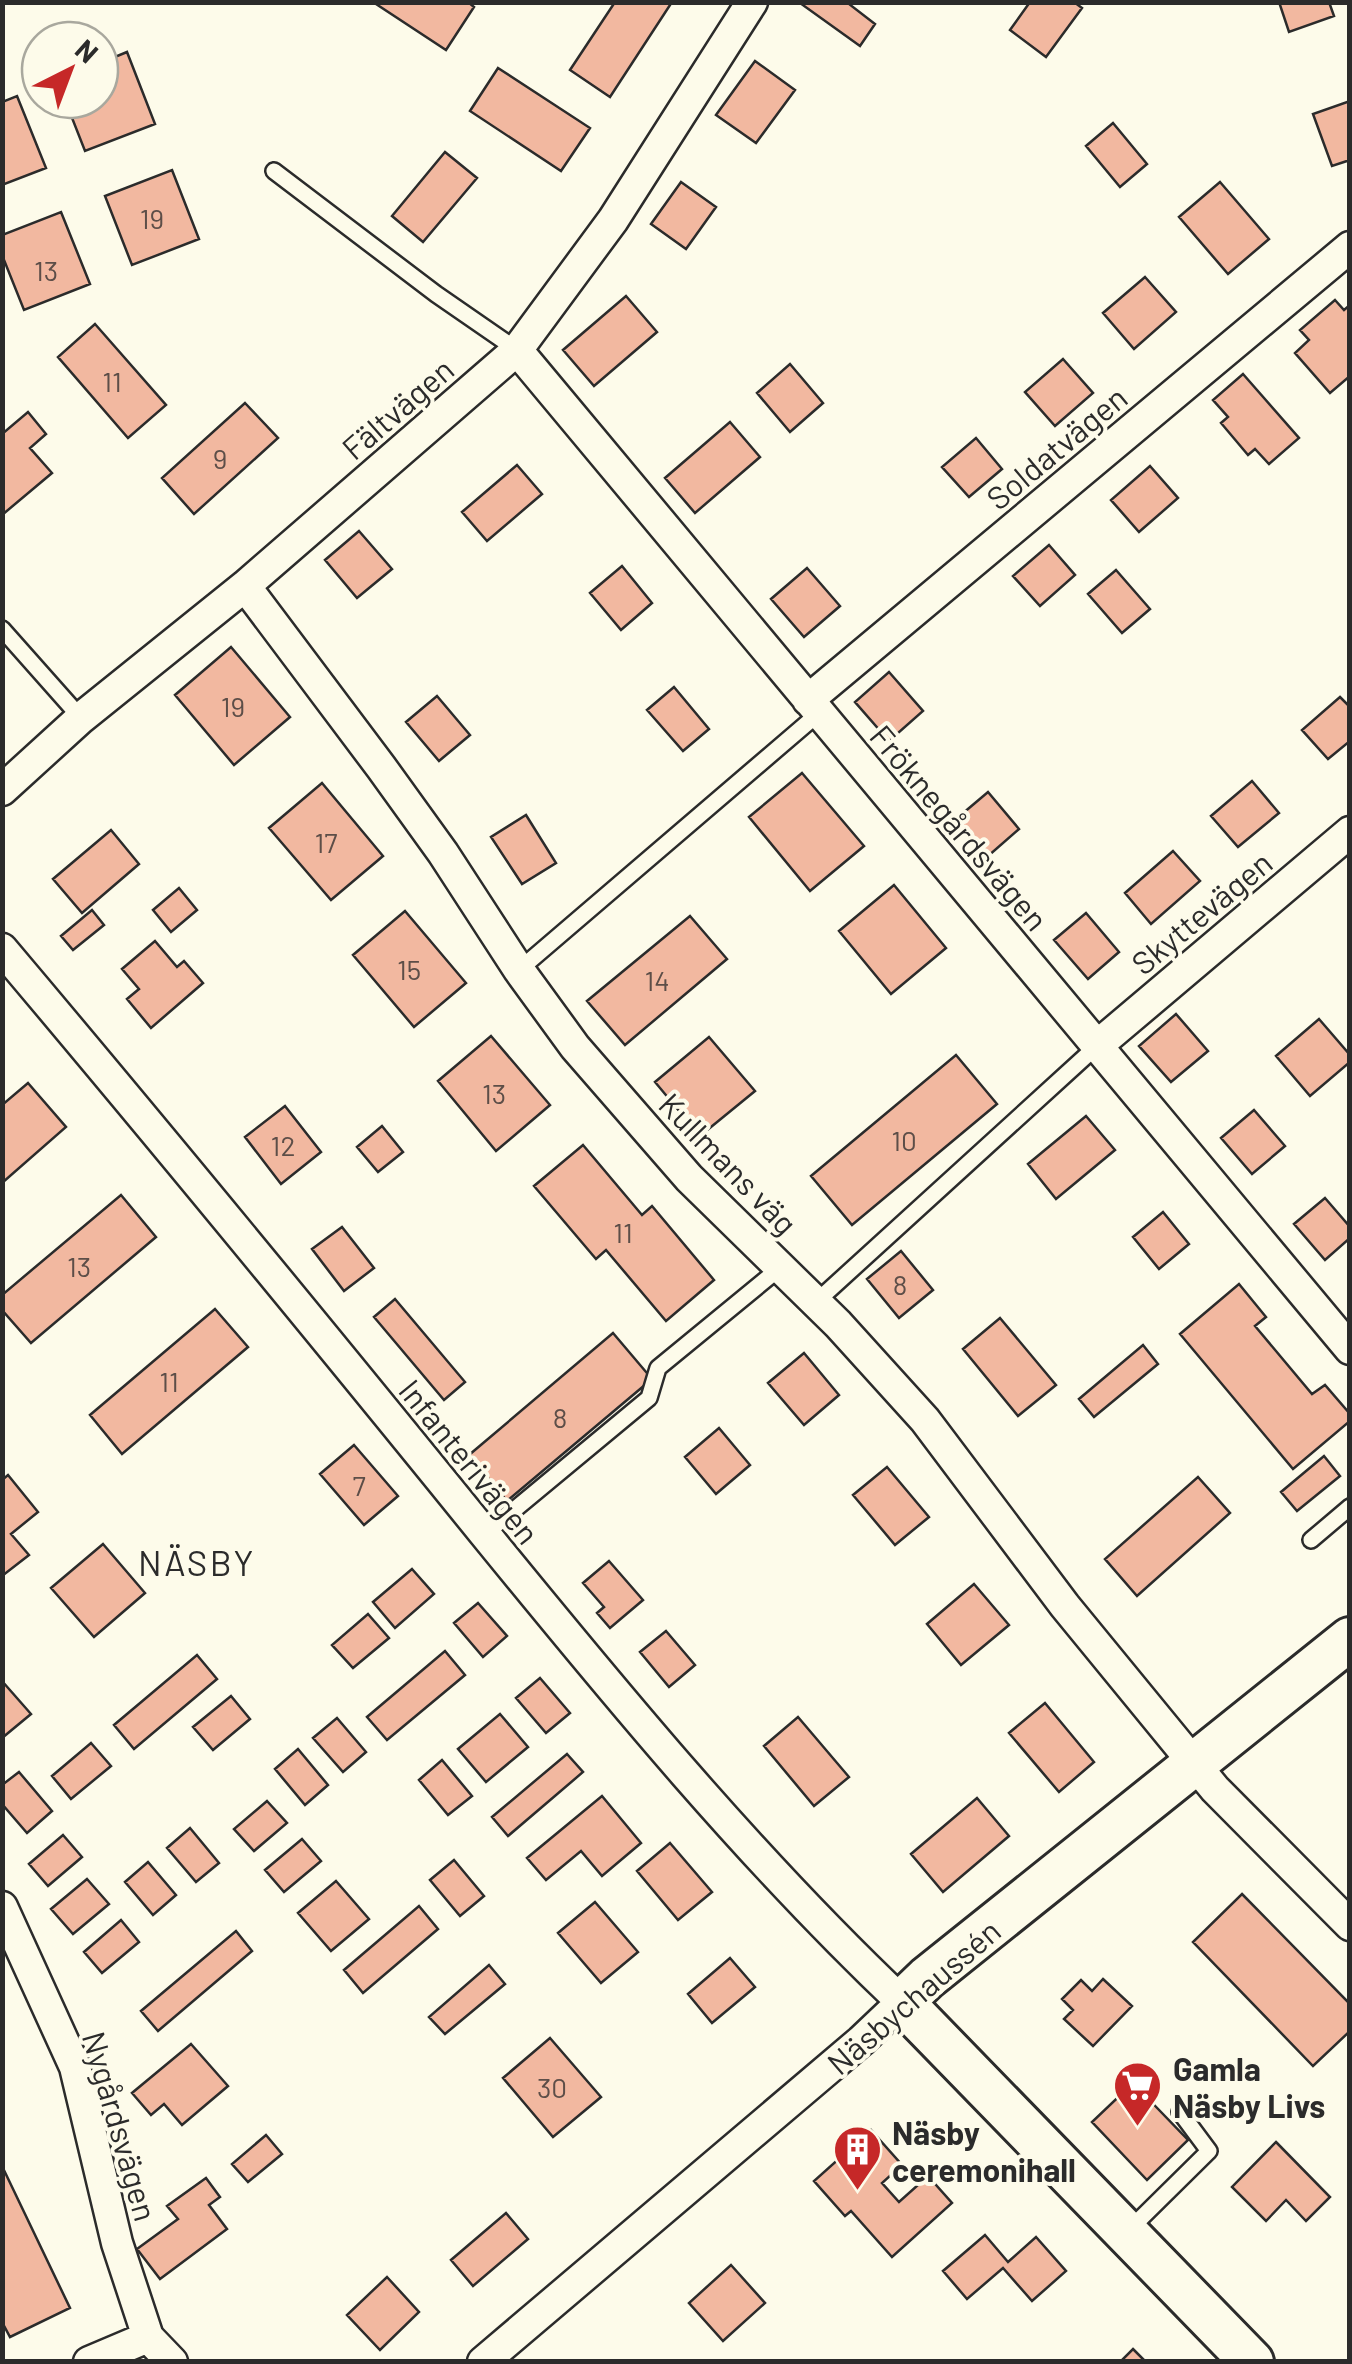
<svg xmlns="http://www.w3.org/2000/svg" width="1352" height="2364" viewBox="0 0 1352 2364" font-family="Barlow,sans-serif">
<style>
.building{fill:#f2b8a0;stroke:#2b2b2b;stroke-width:2.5}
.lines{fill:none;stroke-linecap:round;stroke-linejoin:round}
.lane-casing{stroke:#2b2b2b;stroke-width:20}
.street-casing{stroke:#2b2b2b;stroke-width:35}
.secondary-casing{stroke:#2b2b2b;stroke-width:48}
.lane{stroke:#fdfbea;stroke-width:15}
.street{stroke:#fdfbea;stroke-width:30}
.secondary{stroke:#fdfbea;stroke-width:42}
.labels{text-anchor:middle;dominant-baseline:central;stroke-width:8;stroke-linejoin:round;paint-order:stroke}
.number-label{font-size:28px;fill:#5d4e48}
.street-label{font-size:32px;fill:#2b2b2b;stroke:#fdfbea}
.poi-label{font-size:32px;font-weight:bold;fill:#2b2b2b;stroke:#fdfbea;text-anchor:start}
.neighbourhood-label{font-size:35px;letter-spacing:2.5px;fill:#2b2b2b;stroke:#fdfbea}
</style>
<rect width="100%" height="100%" fill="#fdfbea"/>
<path class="building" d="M373,2H468L474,7L446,50Z
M615,2H672L610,97L570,70Z
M850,2L849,4L875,24L860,46L800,3Z
M1030,2H1074L1082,8L1046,57L1010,30Z
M1279,2H1329L1334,16L1289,32Z
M127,52L155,124L85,151L65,100H100V63Z
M755,61L795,90L756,143L716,115Z
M498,68L590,128L561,171L470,111Z
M17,96L46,168L2,185V102Z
M1350,101V160L1332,166L1313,114Z
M1113,123L1147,164L1120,187L1086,146Z
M445,152L477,178L423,242L392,216Z
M172,170L199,239L132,265L105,196Z
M681,182L716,207L686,249L651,224Z
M1220,182L1269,239L1228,274L1179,217Z
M61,212L90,284L24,310L2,255V235Z
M1145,277L1176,312L1134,349L1103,313Z
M626,296L657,332L594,386L563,350Z
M1335,300L1344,310L1350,305V376L1330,393L1295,353L1309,340L1300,330Z
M95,324L166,405L128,438L58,357Z
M1063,359L1093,393L1055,426L1025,392Z
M790,364L823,403L790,432L757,393Z
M1243,374L1299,438L1269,464L1255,449L1248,455L1221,423L1228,417L1213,400Z
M245,403L278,438L194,514L162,478Z
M28,412L46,434L30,448L52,473L2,515V434Z
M730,422L760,457L695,513L665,478Z
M976,438L1002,469L969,497L942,467Z
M517,465L542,494L487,541L462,512Z
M1150,466L1178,498L1139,532L1111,500Z
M359,531L392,569L357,598L325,560Z
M1049,545L1075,575L1040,606L1013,576Z
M622,566L652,603L621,630L590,593Z
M807,568L840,606L804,637L771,599Z
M1116,570L1150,609L1122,633L1088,594Z
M231,647L290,717L234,765L175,695Z
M889,672L923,711L889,741L855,702Z
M674,687L709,729L683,751L647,710Z
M437,696L470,735L439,761L406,722Z
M1340,697L1350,707V741L1328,759L1302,730Z
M802,773L864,846L810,891L749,817Z
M1252,781L1279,813L1238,847L1211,816Z
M322,783L383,856L331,900L269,828Z
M988,792L1019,829L987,857L955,820Z
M526,815L556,863L522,884L491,837Z
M111,830L139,864L82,913L53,879Z
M1173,851L1200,881L1151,924L1125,893Z
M894,885L946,948L891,994L839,931Z
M179,888L197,910L171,932L153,910Z
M92,910L104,925L73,950L61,936Z
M405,911L466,983L414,1027L353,955Z
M1086,913L1119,952L1088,979L1054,940Z
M690,916L727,959L625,1045L587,1001Z
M155,941L177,967L184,961L203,983L151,1028L127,999L139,989L122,969Z
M1176,1014L1208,1051L1171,1082L1139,1046Z
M1319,1019L1350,1055V1062L1310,1096L1276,1056Z
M491,1036L550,1105L496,1151L438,1081Z
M709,1037L755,1091L700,1136L655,1082Z
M956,1055L997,1104L852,1225L811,1176Z
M28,1083L66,1127L2,1183V1105Z
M285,1106L321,1152L281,1184L245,1137Z
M1254,1110L1285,1146L1252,1174L1221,1138Z
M1086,1116L1115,1150L1056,1199L1028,1164Z
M382,1126L403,1152L378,1172L357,1147Z
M583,1145L642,1215L652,1206L714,1280L666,1321L606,1250L596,1259L534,1186Z
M121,1195L156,1237L31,1343L2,1310V1295Z
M1325,1198L1350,1227V1238L1325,1260L1294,1224Z
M1163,1212L1189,1244L1159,1269L1133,1237Z
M342,1227L374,1268L344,1291L312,1249Z
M901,1251L933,1290L899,1318L867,1279Z
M1239,1284L1266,1317L1255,1326L1312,1394L1325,1385L1350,1414V1421L1293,1469L1180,1334Z
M395,1299L465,1382L444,1400L374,1317Z
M215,1309L248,1347L122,1454L90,1415Z
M1000,1318L1056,1385L1018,1416L963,1349Z
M613,1333L652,1379L507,1501L469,1455Z
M1143,1345L1158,1364L1094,1417L1079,1399Z
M804,1353L839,1395L804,1425L768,1383Z
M719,1428L750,1465L716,1494L685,1457Z
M354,1445L398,1496L364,1525L320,1474Z
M1324,1456L1340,1476L1297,1511L1281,1492Z
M887,1467L929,1517L895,1545L853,1495Z
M8,1475L38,1512L11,1534L29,1555L2,1576V1480Z
M1198,1477L1230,1513L1137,1596L1105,1559Z
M103,1544L145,1593L94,1637L51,1588Z
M609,1561L643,1600L610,1628L597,1613L604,1607L583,1583Z
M412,1569L434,1594L395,1628L373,1602Z
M974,1584L1009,1625L961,1665L927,1624Z
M478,1603L507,1636L483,1657L454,1623Z
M368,1614L389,1638L353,1668L332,1645Z
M666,1631L695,1665L669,1687L640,1652Z
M445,1651L465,1675L387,1740L367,1717Z
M197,1655L217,1679L134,1749L114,1725Z
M540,1678L570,1713L546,1733L516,1698Z
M2,1681L31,1714L2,1738Z
M231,1696L250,1719L213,1750L193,1727Z
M1045,1703L1094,1762L1059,1792L1009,1733Z
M500,1714L528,1747L486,1782L458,1749Z
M798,1717L849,1777L814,1806L764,1746Z
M337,1718L366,1752L343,1772L313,1738Z
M91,1743L111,1766L71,1799L52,1776Z
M298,1749L328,1785L305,1805L275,1769Z
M567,1754L583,1772L508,1836L492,1817Z
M442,1760L472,1796L448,1815L419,1780Z
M19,1772L52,1811L27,1833L2,1804V1785Z
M602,1796L641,1843L602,1876L581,1851L546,1880L527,1858Z
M977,1798L1009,1836L943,1892L911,1854Z
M267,1801L287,1823L254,1851L234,1829Z
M190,1828L219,1863L196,1882L167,1848Z
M63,1835L82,1857L48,1886L29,1864Z
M302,1839L321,1861L284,1892L265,1870Z
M670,1843L712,1892L678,1920L637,1871Z
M454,1860L484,1896L460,1916L430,1880Z
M148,1862L176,1895L153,1915L125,1882Z
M87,1879L109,1904L73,1934L51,1909Z
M336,1881L369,1919L331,1951L298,1913Z
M1242,1894L1350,2004V2031L1313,2066L1193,1942Z
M595,1902L638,1952L601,1983L558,1933Z
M419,1906L438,1929L363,1993L344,1970Z
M121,1920L139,1942L102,1973L84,1952Z
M236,1931L252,1951L158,2031L141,2011Z
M730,1958L755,1987L712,2023L688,1994Z
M489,1965L505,1984L445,2034L429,2017Z
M1103,1979L1132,2006L1093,2046L1064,2019L1073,2010L1062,1999L1081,1980L1092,1991Z
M550,2038L601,2097L553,2137L503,2078Z
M191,2044L228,2086L182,2125L164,2104L151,2115L132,2093Z
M1133,2083L1188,2140L1147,2180L1092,2122Z
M871,2130L902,2165L882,2183L899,2202L928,2176L952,2203L892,2257L851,2211L845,2216L814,2181Z
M266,2135L282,2154L248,2182L232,2164Z
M1276,2142L1330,2197L1306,2221L1286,2200L1266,2221L1232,2187Z
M2,2166L70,2308L10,2337L2,2322Z
M206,2178L220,2197L209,2205L227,2229L160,2279L137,2249L178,2219L167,2206Z
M506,2213L528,2239L473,2286L451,2260Z
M985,2235L1008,2262L1036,2237L1066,2271L1032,2301L1003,2268L967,2299L943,2271Z
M731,2265L765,2303L723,2341L689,2303Z
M387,2277L419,2312L380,2350L347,2315Z
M1133,2349L1146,2362H1120Z"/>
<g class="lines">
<defs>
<path id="lane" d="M274,171L436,294L517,350
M2,629L81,718
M519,970L819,713
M816,1302L1098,1045
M485,1534L649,1398L658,1368L781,1267
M1311,1540L1350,1507
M1129,2230L1209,2151L1180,2112"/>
<path id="street" d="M517,350L1350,1349
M245,586L381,767L443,853L519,970L575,1047L689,1178L838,1324L925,1420L1065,1606L1215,1789L1350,1925
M808,700L1350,247
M2,790L81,718L245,586L517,350L613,220L752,2
M2,949C165,1142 325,1337 484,1533C616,1695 751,1859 902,2002L861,2041L483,2362
M1098,1045L1350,832
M2,1907L75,2067L117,2243L148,2337L172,2362
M89,2362L148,2337"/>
<path id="secondary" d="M1252,2362L902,2002L927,1978L1350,1639"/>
</defs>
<use href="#lane" class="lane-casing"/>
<use href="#street" class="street-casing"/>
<use href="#secondary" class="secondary-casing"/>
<use href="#lane" class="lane"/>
<use href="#street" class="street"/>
<use href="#secondary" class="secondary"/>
</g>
<defs>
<symbol id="supermarket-pin" viewBox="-11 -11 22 30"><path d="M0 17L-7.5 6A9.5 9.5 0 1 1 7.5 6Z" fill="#c62828" stroke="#fdfbea"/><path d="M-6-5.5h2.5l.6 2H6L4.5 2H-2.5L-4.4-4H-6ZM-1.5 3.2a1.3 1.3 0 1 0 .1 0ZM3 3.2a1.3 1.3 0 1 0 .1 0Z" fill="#fff"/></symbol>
<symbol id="building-pin" viewBox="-11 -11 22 30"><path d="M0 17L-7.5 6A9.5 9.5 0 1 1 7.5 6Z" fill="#c62828" stroke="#fdfbea"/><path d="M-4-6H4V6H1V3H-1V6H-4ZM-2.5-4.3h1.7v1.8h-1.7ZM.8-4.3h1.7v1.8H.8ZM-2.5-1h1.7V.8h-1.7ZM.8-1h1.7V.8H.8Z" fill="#fff"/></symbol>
</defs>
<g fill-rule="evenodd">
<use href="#supermarket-pin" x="1110" y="2058" width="55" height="75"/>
<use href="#building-pin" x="830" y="2122" width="55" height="75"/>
</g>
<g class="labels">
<g class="number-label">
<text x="152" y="218">19</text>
<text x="46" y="270">13</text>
<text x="112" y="381">11</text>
<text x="220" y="458">9</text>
<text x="233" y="706">19</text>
<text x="326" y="842">17</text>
<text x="409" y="969">15</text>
<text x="657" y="980">14</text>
<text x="494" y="1093">13</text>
<text x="904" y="1140">10</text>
<text x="283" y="1145">12</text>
<text x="623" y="1232">11</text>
<text x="79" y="1266">13</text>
<text x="900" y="1284">8</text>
<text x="169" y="1381">11</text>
<text x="560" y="1417">8</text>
<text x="359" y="1485">7</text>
<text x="552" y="2087">30</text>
</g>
<g class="street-label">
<text transform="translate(397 408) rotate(-41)">Fältvägen</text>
<text transform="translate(1056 447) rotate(-40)">Soldatvägen</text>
<text transform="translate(960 827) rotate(50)">Fröknegårdsvägen</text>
<text transform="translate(1201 912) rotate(-40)">Skyttevägen</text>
<text transform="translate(729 1163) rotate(46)">Kullmans väg</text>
<text transform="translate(470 1461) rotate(51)">Infanterivägen</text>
<text transform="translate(913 1996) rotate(-41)">Näsbychaussén</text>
<text transform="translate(121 2126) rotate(74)">Nygårdsvägen</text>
</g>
<g class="poi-label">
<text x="1173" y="2068">Gamla<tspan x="1173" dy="37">Näsby Livs</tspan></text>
<text x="892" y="2132">Näsby<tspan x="892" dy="37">ceremonihall</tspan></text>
</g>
<g class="neighbourhood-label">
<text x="197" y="1562">NÄSBY</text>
</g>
</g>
<rect width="1352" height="2364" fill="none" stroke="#2b2b2b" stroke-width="10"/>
<g transform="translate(70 70) rotate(42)"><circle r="48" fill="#fdfbea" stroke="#a9a89e" stroke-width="2.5"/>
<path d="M0-8L18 38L0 25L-18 38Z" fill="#c62828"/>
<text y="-15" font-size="28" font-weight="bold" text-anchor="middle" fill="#2b2b2b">N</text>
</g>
</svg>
